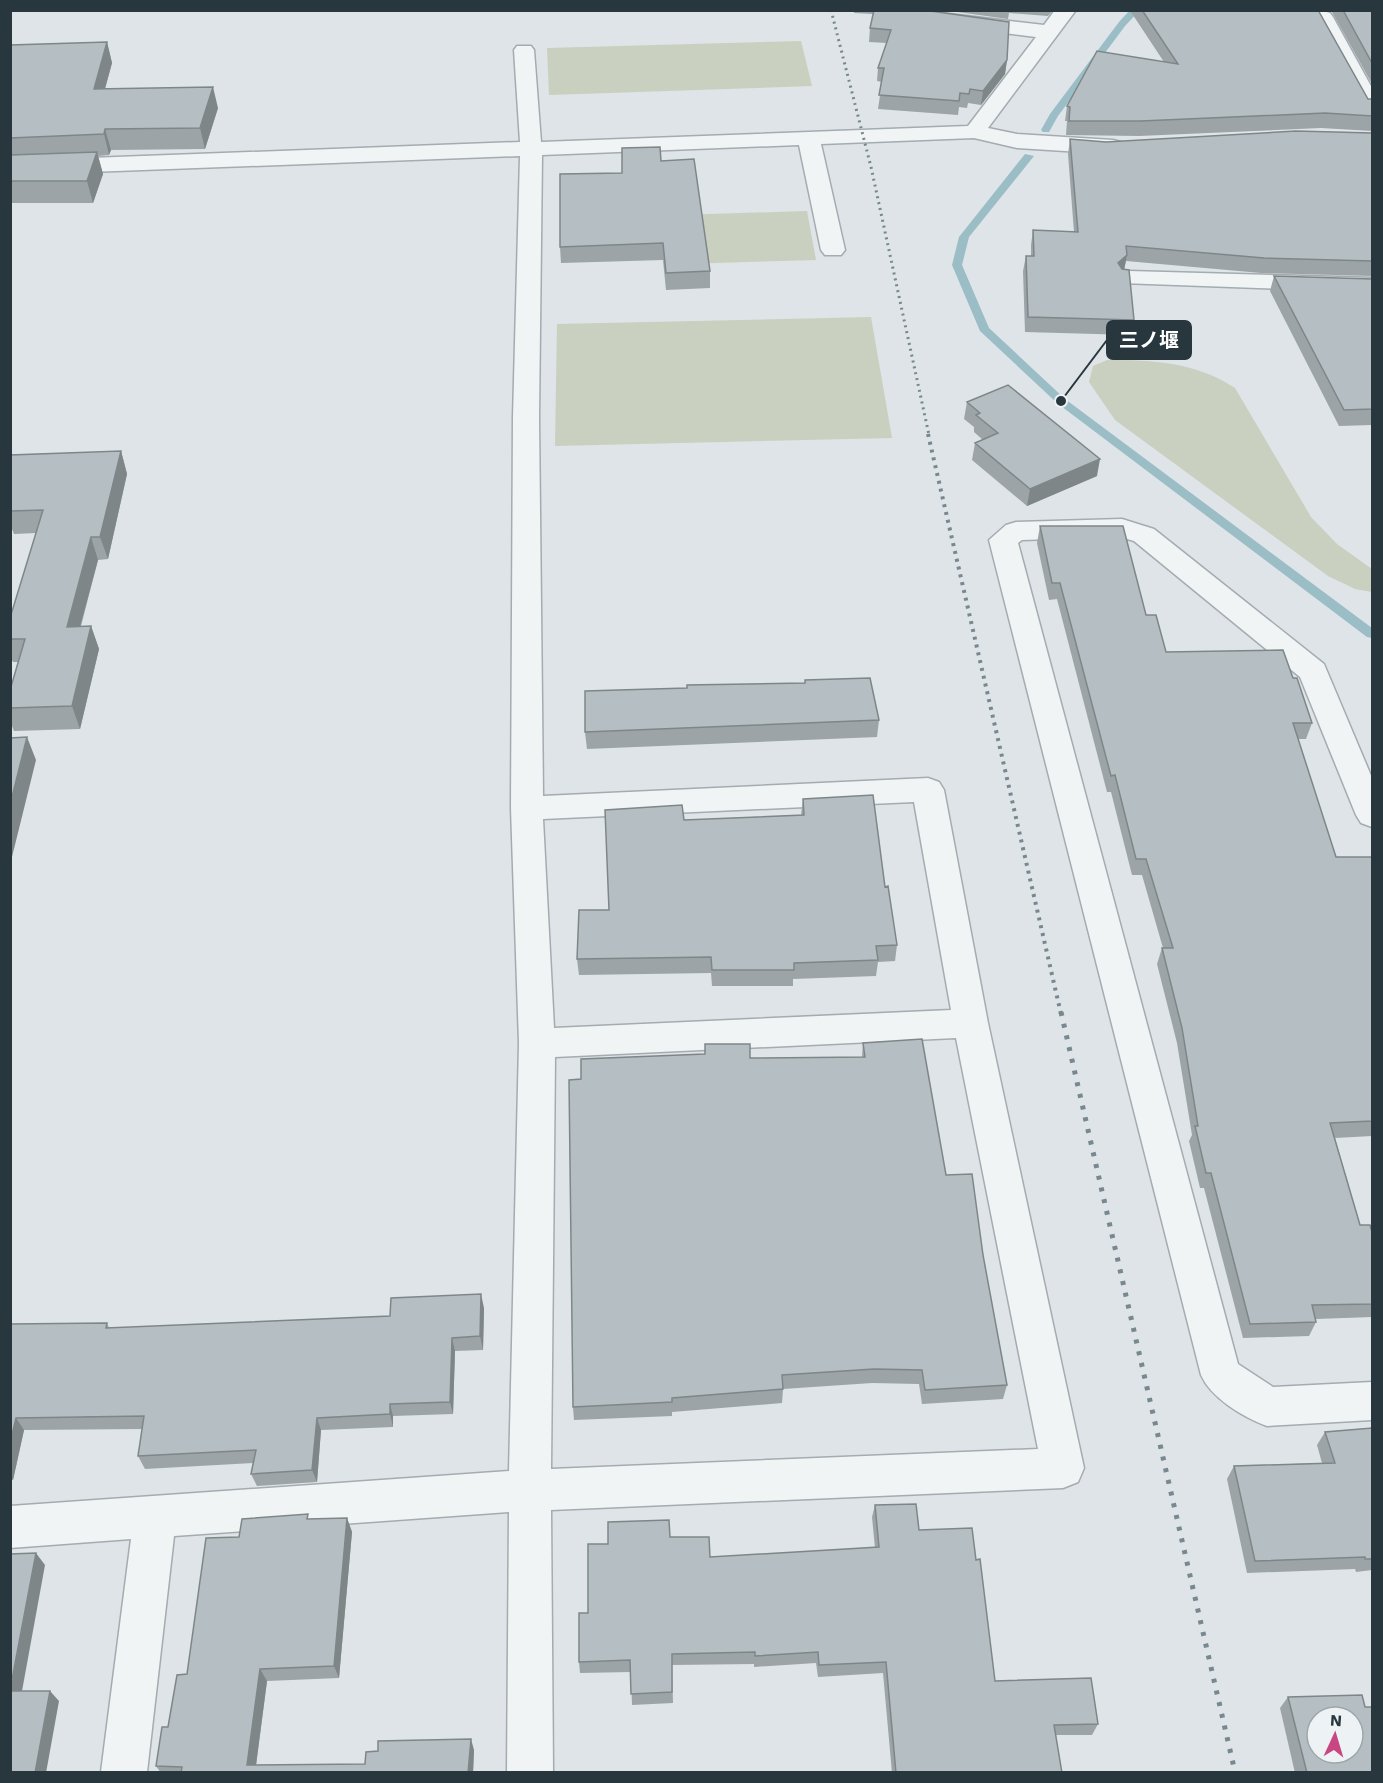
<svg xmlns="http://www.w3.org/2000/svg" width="1383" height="1783" viewBox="0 0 1383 1783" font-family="'Work Sans','Noto Sans JP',sans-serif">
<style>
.green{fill:#c9d0bf}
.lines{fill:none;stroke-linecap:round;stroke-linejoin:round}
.stream{fill:#9abdc6;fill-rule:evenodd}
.street-casing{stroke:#a4acb1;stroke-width:3}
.street{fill:#f0f4f5;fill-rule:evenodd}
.rail-far2{stroke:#788890;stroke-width:3;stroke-dasharray:2 4;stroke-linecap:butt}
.rail-far1{stroke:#788890;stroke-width:4;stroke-dasharray:3 5;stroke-linecap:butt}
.rail{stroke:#788890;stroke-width:5;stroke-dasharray:4 8;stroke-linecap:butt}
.wall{fill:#9ca4a8}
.shaded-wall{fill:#7f8688}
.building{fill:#b5bfc3;stroke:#7f8688;stroke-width:1.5;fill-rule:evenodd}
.leader{fill:none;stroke:#28363d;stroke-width:2}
.callout-dot{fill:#28363d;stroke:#edf3f5;stroke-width:2}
.callout{fill:#28363d;stroke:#28363d;stroke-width:2}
.callout-label{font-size:20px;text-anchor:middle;font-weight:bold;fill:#fff}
</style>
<rect width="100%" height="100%" fill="#dee4e7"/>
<path class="green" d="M801,41L812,86L549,95L547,48Z
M807,211L816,260L683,264L677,215Z
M871,317L892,438L555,446L557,324Z
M1107,360C1152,360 1196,362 1235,388L1311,517L1337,544L1372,569V592L1355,589L1328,576L1115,420L1089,382L1093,366Z"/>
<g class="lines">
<path class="stream" d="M1130,10H1140L1125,26L1058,116L1049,132H1043L1041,130L1050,114L1119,22Z
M1025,154L1034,156L969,237L962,265L989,328L1065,399L1372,628V638L1367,637L1057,403L980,331L952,265L959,237Z"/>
<defs>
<path id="street" d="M921,10H941L940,13L1044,25L1055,10H1076L988,128L1017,134L1113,140L1121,142L1124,147L1121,152L1113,154L1017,148L974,138L821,144L845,250L841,255H825L821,250L799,145L542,155L539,417L543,796L928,778L939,782L944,790L988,1023L1084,1468L1078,1482L1063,1488L551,1510L553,1772H507L509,1512L174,1536L147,1772H101L131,1539L10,1548V1506L509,1471L519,1043L511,808L513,417L520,156L10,175V161L520,142L514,50L517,46H531L534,50L541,142L968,126L1036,37L929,24L922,22L919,18ZM914,802L951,1010L554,1028L543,819ZM956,1038L1038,1449L551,1469L555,1057Z
M1323,11L1330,13L1333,17L1372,88V112L1364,111L1361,106L1313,17L1316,13Z
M1129,271L1372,278V292L1121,283L1117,278L1121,273Z
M1122,519L1154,529L1324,664L1372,778V827L1361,823L1356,815L1300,677L1134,541L1120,537L1022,540L1018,543L1238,1364L1273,1387L1372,1382V1420L1267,1426C1243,1417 1211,1398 1201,1375L989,540L1006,525L1016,522Z"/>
</defs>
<use href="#street" class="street-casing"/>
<use href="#street" class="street"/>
<path class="rail-far2" d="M831,10L871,167L929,435"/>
<path class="rail-far1" d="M928,434L1061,1014"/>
<path class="rail" d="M1061,1012L1235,1772"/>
</g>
<path class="wall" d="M854,10H923L1007,60L1005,74L981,105L968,103L967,108L959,107L958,115L878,109L882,82L877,81L878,68L887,43L869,42L870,28L873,14L854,13Z
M943,10H1053L1048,16L1009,13L1008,19Z
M1131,10H1318L1368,99H1372V279V276L1261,273L1126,261L1124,270L1134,320L1131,335L1025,332L1023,271L1026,256H1031V245L1033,230L1074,232L1068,154L1070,139L1106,142L1372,133V131L1321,128L1139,136L1066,135L1067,121H1065L1067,106L1164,62L1131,12Z
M1328,10H1372V84L1332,12Z
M107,42L112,63L105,89L218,108L205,149L111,150L109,155L98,156L103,174L93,203H10V45Z
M661,161L710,271V288L666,290L663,260L561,263L560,247L622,173Z
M1274,276L1372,279V425L1339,426L1270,291Z
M967,402L1097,476L1027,506L972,460L975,443L983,440L974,432V427L964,419Z
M121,451L127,474L108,559L98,560L81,626H91L99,649L80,729L14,731L10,721V690L18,662H13L10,656V618L36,533L14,534L12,529H10V455Z
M1040,526L1146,615L1166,652L1293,678L1312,723L1306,739H1298L1336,857H1372V1136L1335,1138L1360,1225L1372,1232V1317L1316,1319V1322L1309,1336L1243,1338L1204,1188H1200L1189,1141L1192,1135L1177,1043L1157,964L1162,948H1163L1142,875H1132L1111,792H1107L1057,599L1049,600L1037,543Z
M805,680L879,720L877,737L587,749L585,732L805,683Z
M803,799L885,887L897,945L895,961L878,962L876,976L793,979V986H712L711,973L579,975L577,959L609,910L684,820L801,815Z
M863,1043L946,1175L983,1255L1007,1385L1003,1399L922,1404L919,1384L872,1383L783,1389L782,1403L672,1412V1416L574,1420L573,1407L581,1079L750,1058L862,1057Z
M484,1308L483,1350L455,1351L453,1414L393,1416V1427L321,1430L317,1482L257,1486L251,1474L253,1463L145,1469L138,1456L142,1429L24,1430L13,1480H10V1324L107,1323L109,1328L390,1316Z
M1372,1428V1570L1356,1572L1355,1569L1247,1573L1227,1479L1234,1466L1322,1463L1317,1445L1325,1432Z
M875,1505L919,1530L995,1681L1098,1724L1092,1735H1056L1062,1773H892L883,1673L818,1677L816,1663L754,1667V1664L672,1665L673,1703L632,1705L631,1672L580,1673L579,1662L588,1613L608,1544L670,1537L710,1557L875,1548L872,1517Z
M347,1518L352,1532L339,1678L267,1681L256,1765L365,1764L474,1750L473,1773H161L156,1766L168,1727L239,1537L309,1519Z
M1288,1697L1365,1707L1372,1773H1295L1280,1708Z"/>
<path class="shaded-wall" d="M107,42L112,63L99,110L94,89Z
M1007,60L1005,74L981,105L983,91Z
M213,87L218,108L205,149L200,128Z
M105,129L111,150L109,155L104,134Z
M97,152L103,174L93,203L87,181Z
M1127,255L1124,270L1115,278L1118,263Z
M121,451L127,474L108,559L100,537Z
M1100,459L1097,476L1027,506L1030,489Z
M91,537L98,560L74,649L67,627Z
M91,626L99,649L80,729L72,706Z
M27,737L36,760L10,865V805Z
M481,1294L484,1308L483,1350L480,1336Z
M452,1338L455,1351L453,1414L450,1402Z
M390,1404L393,1416V1427L390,1414Z
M16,1418L24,1430L13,1480L10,1476V1443Z
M317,1418L321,1430L317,1482L312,1470Z
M347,1518L352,1532L339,1678L334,1666Z
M36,1553L45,1565L20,1702L10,1692Z
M260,1669L267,1681L255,1773L247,1765Z
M50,1691L59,1701L46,1773H35Z
M471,1739L474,1750L473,1773H468Z"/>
<path class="building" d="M874,10H923L1009,22L1007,60L983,91L970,89L969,94L960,93L959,101L879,95L884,68H878L891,30L870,28Z
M1142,10H1318L1368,99H1372V116L1325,113L1141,121H1069L1070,107L1067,106L1097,51L1178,64Z
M1343,10H1372V63Z
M107,42L94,89L213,87L200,128L105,129L104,134L10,138V45Z
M1296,131L1372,133V261L1264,258L1126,246L1127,255L1118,263L1122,269L1129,270L1134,320L1028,317L1026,256H1034L1033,230L1078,232L1070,139L1106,142Z
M660,147L661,161L694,159L710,271L666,273L663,243L560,247V174L622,173V148Z
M97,152L87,181H10V155Z
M1274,276L1372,279V409L1344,410Z
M1008,385L1100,459L1030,489L975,443L998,433L976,415L980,413L967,402Z
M121,451L100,537H91L67,627L91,626L72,706L10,708V690L25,639H10V618L43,510L10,511V455Z
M1040,526H1123L1146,615H1156L1166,652L1283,650L1293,678H1297L1312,723H1293L1336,857H1372V1121L1330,1123L1360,1225H1370L1372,1232V1304L1312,1305L1316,1322L1250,1324L1211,1173H1206L1195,1126H1198L1182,1028L1162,948H1173L1146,859H1136L1115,775L1111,776L1060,583H1052Z
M870,678L879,720L585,732V691L687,688V685L805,683V680Z
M27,737L10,805V738Z
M873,795L885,887L888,886L897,945L876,946L878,960L794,963V970H712L711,957L577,959L579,910H609L605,810L682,805L684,820L804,815L803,799Z
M922,1039L946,1175L972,1174L983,1255L1007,1385L925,1390L922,1370L874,1369L782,1375L783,1389L672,1398V1402L573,1407L569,1080L581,1079V1059L705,1054V1044H750V1058L865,1057L863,1043Z
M481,1294L480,1336L452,1338L450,1402L390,1404V1414L317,1418L312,1470L251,1474L256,1450L138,1456L144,1416L16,1418L10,1443V1324L107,1323L106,1328L390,1316L391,1298Z
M1372,1428V1559H1365V1557L1255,1561L1234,1466L1335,1463L1325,1432Z
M916,1504L919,1530L972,1528L976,1560L980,1559L995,1681L1091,1678L1098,1724L1054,1725L1062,1773H896L886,1662L819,1665L818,1652L755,1656V1652L672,1654V1692L631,1694L630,1660L579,1662V1613H588V1544H608V1522L669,1520L670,1537H709L710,1557L879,1547L875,1505Z
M308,1514L307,1519L347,1518L334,1666L260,1669L247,1765L365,1764L366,1752L378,1751V1741L471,1739L468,1773H181L182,1767L156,1766L162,1727H168L177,1675L187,1674L206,1538L239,1537L242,1519Z
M36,1553L10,1690V1554Z
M10,1691H50L35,1773H10Z
M1362,1695L1365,1707H1372V1773H1307L1288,1697ZM1317,1717H1353V1753H1317Z"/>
<path class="leader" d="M1061 401L1107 340"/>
<circle class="callout-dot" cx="1061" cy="401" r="6"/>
<rect class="callout" x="1107" y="321" width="84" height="38" rx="6"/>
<g class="callout-label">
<text x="1149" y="347">三ノ堰</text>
</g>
<rect width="1383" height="1783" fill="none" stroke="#28363d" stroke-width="24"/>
<g transform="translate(1335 1735) rotate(4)"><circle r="28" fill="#edf3f5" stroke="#9ea7ab" stroke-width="1.5"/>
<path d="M0-4.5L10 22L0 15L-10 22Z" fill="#c84783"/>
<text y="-9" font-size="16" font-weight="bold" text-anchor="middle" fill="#28363d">N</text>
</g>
</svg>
